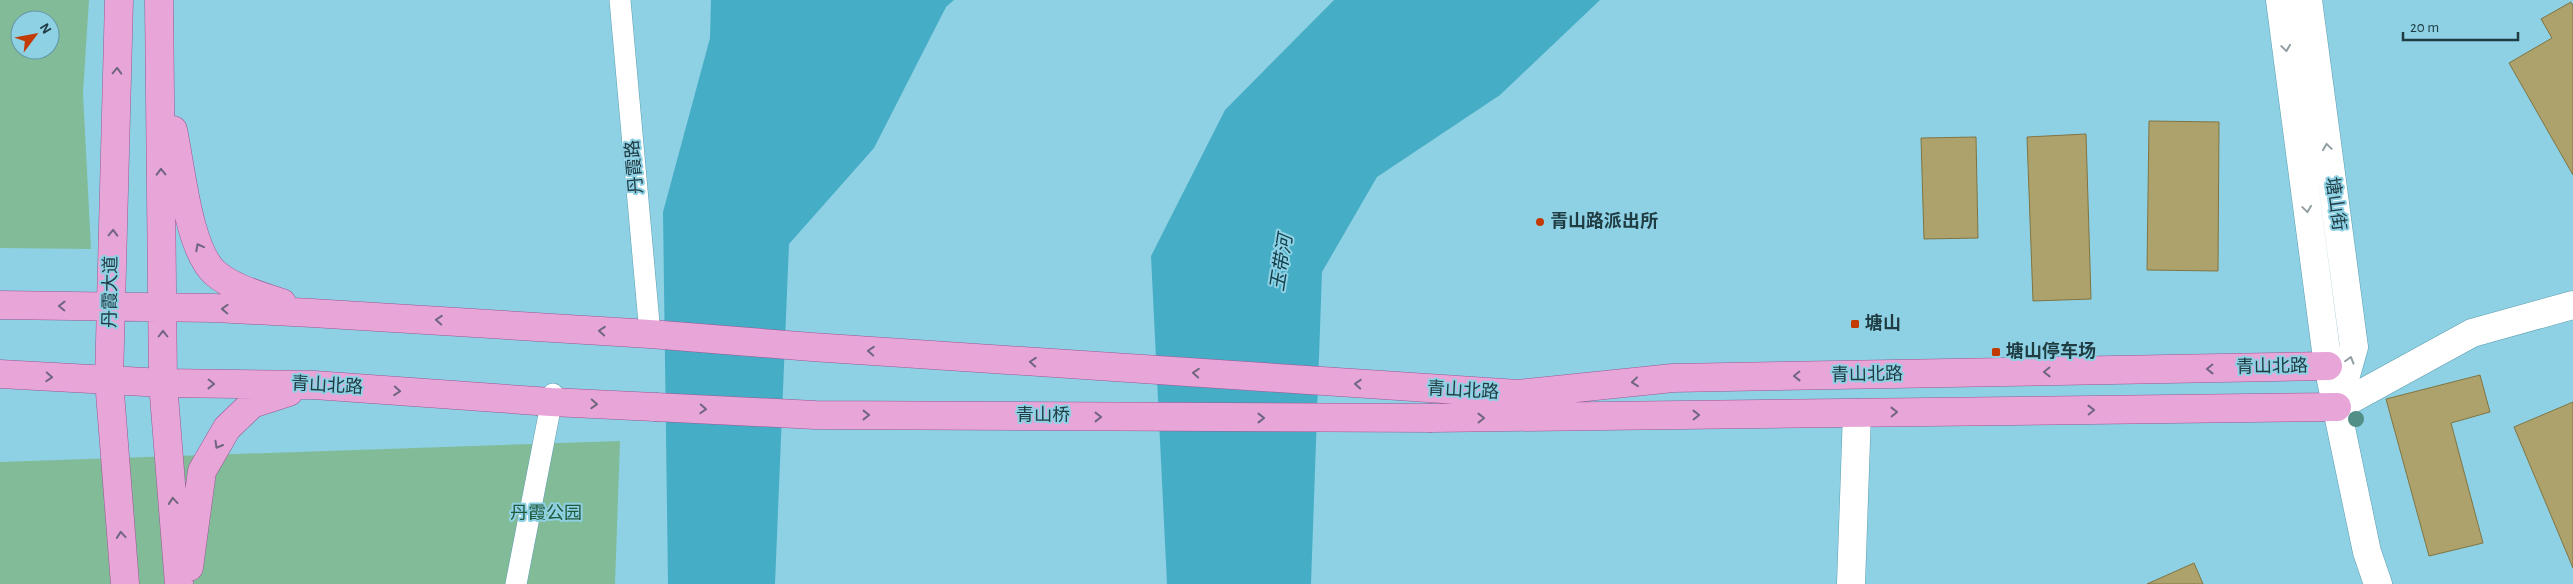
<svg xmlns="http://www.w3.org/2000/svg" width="2573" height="584" viewBox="0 0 2573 584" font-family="'Alegreya Sans','Noto Sans SC',sans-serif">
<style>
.green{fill:#82bb98;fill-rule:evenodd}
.water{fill:#46adc6}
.building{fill:#ada16c;stroke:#807542}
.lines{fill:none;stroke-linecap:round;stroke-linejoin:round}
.lane-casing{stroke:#5c9eb0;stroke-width:22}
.street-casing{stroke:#5c9eb0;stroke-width:29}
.secondary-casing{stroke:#5c9eb0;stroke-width:29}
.primary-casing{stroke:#985993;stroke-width:29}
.lane{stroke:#fff;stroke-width:21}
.street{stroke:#fff;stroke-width:28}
.secondary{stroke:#fff;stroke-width:28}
.primary{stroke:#e8a5d8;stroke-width:28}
.primary-bridge-casing{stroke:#985993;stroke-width:29;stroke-linecap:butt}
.primary-bridge{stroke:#e8a5d8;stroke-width:28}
.tree{fill:#528f87}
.oneway{stroke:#909ea1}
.oneway2{stroke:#70667f}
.poi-dot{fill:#c23b04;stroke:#8ed1e4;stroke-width:2}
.labels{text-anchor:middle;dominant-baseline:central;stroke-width:4;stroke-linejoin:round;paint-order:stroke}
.street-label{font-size:18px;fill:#203c43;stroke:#8ed1e4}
.poi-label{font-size:18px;font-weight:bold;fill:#203c43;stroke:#8ed1e4;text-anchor:start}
.park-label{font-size:18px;fill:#20593b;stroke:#8ed1e4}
.water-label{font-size:19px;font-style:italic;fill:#12404c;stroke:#8ed1e4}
</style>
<rect width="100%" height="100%" fill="#8ed1e4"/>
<path class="green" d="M0,0H89L83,93L91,249L0,248ZM20,20H50V50H20Z
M620,441L615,584H0V462Z"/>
<path class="water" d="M711,0H954L946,7L874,148L789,244L775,584H668L663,212L710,38Z
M1334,0H1600L1500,95L1377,177L1322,272L1311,584H1167L1151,256L1225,110Z"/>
<path class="building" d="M2571,2L2573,6V175L2509,63L2552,38L2541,19Z
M2149,121L2219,122L2218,271L2147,270Z
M2086,134L2091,299L2033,301L2027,137Z
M1976,137L1978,238L1924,239L1921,138Z
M2480,375L2490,412L2451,423L2483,543L2429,556L2386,399Z
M2573,402V568L2514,427Z
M2194,563L2203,584H2147Z"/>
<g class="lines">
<defs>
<path id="lane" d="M620,0L650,334
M516,584L553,394"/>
<path id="street" d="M2280,0L2328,366
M2308,0L2354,347L2337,407
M2337,407L2472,333L2573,305
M1851,584L1857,413"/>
<path id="secondary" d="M2328,366L2367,552L2378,584"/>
<path id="primary" d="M119,0L109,380L125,584
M159,0L163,383L179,584
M173,130C181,166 188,249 215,273C234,289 259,295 282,303
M0,305L214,308L312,313L650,334L812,347L1518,394L1673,378L2328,366
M0,374L163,383L314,385L551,402L655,407
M1432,418L2337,407
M189,567L202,471L227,428L252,404L289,392"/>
</defs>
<use href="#lane" class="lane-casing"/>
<use href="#street" class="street-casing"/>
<use href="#secondary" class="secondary-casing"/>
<use href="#primary" class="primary-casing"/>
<use href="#lane" class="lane"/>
<use href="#street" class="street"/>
<use href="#secondary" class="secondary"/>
<use href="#primary" class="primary"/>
<defs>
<path id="primary-bridge" d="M655,407L815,415L1432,418"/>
</defs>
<use href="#primary-bridge" class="primary-bridge-casing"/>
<use href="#primary-bridge" class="primary-bridge"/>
</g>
<circle class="tree" cx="2356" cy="419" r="8"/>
<defs><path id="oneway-chevron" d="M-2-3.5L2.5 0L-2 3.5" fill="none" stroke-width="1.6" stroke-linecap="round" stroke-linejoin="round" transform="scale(1.25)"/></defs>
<g class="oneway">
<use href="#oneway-chevron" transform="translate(2286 48) rotate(82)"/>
<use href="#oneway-chevron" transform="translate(2327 147) rotate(-98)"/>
<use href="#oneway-chevron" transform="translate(2307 209) rotate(82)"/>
<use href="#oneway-chevron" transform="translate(2350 360) rotate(-74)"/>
</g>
<g class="oneway2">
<use href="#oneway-chevron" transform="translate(117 71) rotate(-88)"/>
<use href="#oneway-chevron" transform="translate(161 172) rotate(-91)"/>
<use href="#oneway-chevron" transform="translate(113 233) rotate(-88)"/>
<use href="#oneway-chevron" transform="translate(199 247) rotate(-118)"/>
<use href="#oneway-chevron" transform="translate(62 306) rotate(-179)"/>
<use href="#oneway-chevron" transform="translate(225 309) rotate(-178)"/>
<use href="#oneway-chevron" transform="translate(439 320) rotate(-176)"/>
<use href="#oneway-chevron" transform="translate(602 331) rotate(-176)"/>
<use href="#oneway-chevron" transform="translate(163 334) rotate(-90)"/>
<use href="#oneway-chevron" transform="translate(871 351) rotate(-176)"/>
<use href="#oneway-chevron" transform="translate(1033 362) rotate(-176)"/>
<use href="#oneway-chevron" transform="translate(2210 369) rotate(179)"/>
<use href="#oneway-chevron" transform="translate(2047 372) rotate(179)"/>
<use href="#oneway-chevron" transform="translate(1196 373) rotate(-176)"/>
<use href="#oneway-chevron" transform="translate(1797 376) rotate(179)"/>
<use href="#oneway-chevron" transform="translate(49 377) rotate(3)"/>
<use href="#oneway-chevron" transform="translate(1635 382) rotate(174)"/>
<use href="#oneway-chevron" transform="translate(211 384) rotate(1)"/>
<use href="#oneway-chevron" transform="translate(1358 384) rotate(-176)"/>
<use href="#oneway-chevron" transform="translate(397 391) rotate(4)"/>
<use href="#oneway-chevron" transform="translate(594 404) rotate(3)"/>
<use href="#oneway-chevron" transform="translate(703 409) rotate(3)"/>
<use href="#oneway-chevron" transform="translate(2091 410) rotate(-1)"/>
<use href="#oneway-chevron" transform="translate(1894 412) rotate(-1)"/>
<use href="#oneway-chevron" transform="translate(866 415)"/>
<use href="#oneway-chevron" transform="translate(1696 415) rotate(-1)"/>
<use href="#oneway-chevron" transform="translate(1098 417)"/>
<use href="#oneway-chevron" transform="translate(1261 418)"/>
<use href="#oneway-chevron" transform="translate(1481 418) rotate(-1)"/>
<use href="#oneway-chevron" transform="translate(218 445) rotate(120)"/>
<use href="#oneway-chevron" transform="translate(173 501) rotate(-95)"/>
<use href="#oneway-chevron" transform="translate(121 535) rotate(-95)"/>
</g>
<g class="poi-dot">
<circle cx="1540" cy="222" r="5"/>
<rect x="1850" y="319" width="10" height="10" rx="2.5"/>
<rect x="1991" y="347" width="10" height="10" rx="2.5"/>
</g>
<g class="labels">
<g class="street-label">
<text transform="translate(635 167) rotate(-95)">丹霞路</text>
<text transform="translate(2335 204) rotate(82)">塘山街</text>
<text transform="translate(111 292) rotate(-89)">丹霞大道</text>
<text transform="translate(2272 367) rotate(-1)">青山北路</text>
<text transform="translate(1867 375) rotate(-1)">青山北路</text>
<text transform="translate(327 386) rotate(3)">青山北路</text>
<text transform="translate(1463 391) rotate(3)">青山北路</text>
<text x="1043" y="416">青山桥</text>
</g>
<g class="poi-label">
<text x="1550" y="222">青山路派出所</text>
<text x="1865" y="324">塘山</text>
<text x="2006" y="352">塘山停车场</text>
</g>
<g class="park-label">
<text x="546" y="514">丹霞公园</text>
</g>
<g class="water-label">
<text transform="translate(1282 263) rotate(-81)">玉带河</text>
</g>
</g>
<g transform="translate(35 35) rotate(58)"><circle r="24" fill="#8ed1e4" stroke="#6295a4"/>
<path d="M0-4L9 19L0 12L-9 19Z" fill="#c23b04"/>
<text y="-8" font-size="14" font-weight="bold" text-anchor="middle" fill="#203c43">N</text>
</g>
<path d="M2403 32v8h115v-8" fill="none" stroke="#203c43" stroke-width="2.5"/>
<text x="2410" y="32" font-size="15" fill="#203c43" stroke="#8ed1e4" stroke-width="4" paint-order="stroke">20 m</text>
</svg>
